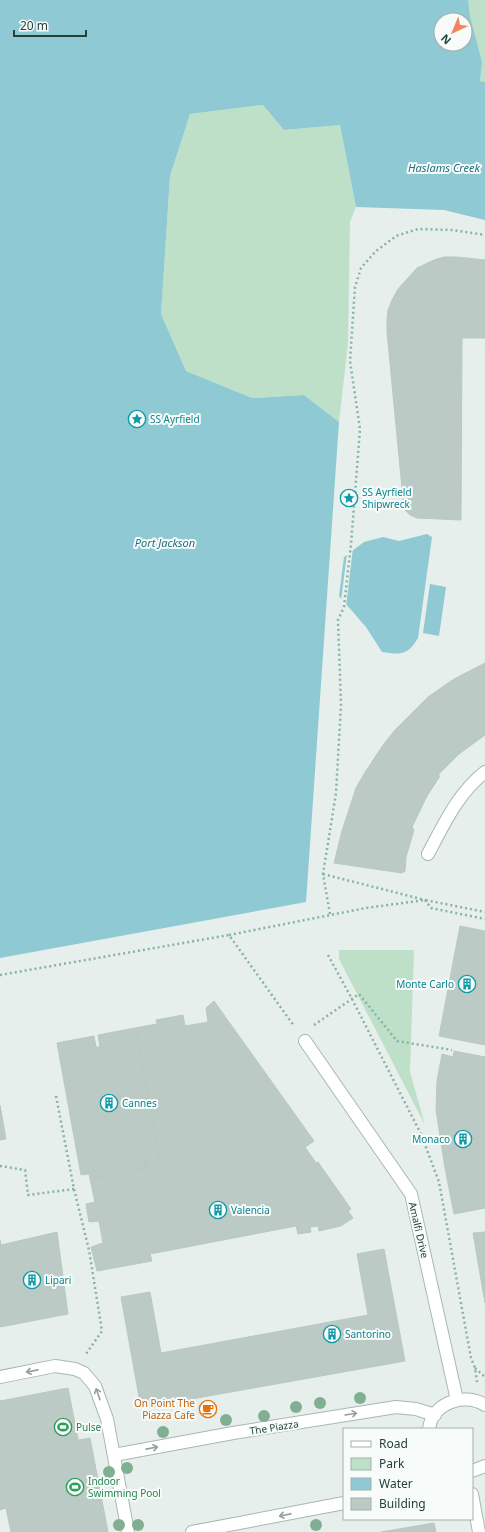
<svg xmlns="http://www.w3.org/2000/svg" width="485" height="1532" viewBox="0 0 485 1532" font-family="'Noto Sans',sans-serif">
<style>
.green{fill:#bfe0c8}
.water{fill:#8ec9d4;fill-rule:evenodd}
.pier{fill:#e6efeb}
.building{fill:#bbcac4;stroke:#b8c9c2}
.lines{fill:none;stroke-linecap:round;stroke-linejoin:round}
.minor-casing{stroke:#a8b8b2;stroke-width:14}
.path{stroke:#86b3a5;stroke-width:2.5;stroke-dasharray:2 3;stroke-linecap:butt}
.minor{stroke:#fff;stroke-width:12}
.tree{fill:#80af93}
.oneway{stroke:#92a09c}
.labels{text-anchor:middle;dominant-baseline:central;stroke-width:4;stroke-linejoin:round;paint-order:stroke}
.culture-label{font-size:10px;fill:#0d838f;stroke:#f7fbf9;text-anchor:start}
.street-label{font-size:10px;fill:#24423a;stroke:#f7fbf9}
.food-label{font-size:10px;fill:#c56008;stroke:#f7fbf9;text-anchor:end}
.leisure-label{font-size:10px;fill:#27864d;stroke:#f7fbf9;text-anchor:start}
.water-label{font-size:11px;font-style:italic;fill:#1c6f80;stroke:#f7fbf9}
</style>
<rect width="100%" height="100%" fill="#e6efeb"/>
<path class="green" d="M468,0H485V82L480,81L482,62L470,16Z
M263,105L284,130L340,125L356,207L350,222L348,343L339,422L304,395L252,398L186,371L161,314L170,176L190,114Z
M339,950H414L410,1072L425,1125L339,959Z"/>
<path class="water" d="M0,0H468L470,16L482,62L480,81L485,82V220L444,210L356,207L340,125L284,130L263,105L190,114L170,176L161,314L186,371L252,398L304,395L339,422L306,902L0,958ZM441,20H465V44H441Z
M427,534L432,537L418,638C408,655 401,655 382,652L366,627L339,596L344,557L364,542L383,537L399,541Z
M430,584L446,587L439,636L423,633Z"/>
<path class="pier" d="M353,548L346,607L341,601L347,553Z"/>
<path class="building" d="M444,257H457L485,260V338H462L461,520L417,518L410,515L404,509L387,332V321L388,310L392,300L398,289L417,268L434,260Z
M485,663V735L459,754L438,775L440,776L427,796L412,827L414,830L406,857L405,871L402,873L334,863L342,831L356,788L364,774L383,745L395,730L428,697L454,679Z
M460,926L485,931V1045L439,1036Z
M214,1001L314,1141L292,1156L148,1182L144,1161L160,1159L135,1028L157,1024L156,1020L183,1015L185,1026L208,1022L206,1008Z
M135,1028L160,1159L144,1161L146,1168L90,1179L89,1174L81,1175L57,1043L94,1036L96,1047H100L98,1035Z
M454,1051L485,1057V1208L454,1214L445,1168L436,1110L437,1081L442,1054L453,1057Z
M0,1105L6,1139L0,1140Z
M305,1147L316,1163L318,1162L351,1209L348,1211L353,1218L341,1226L319,1231L318,1226L310,1227L311,1232L298,1234L296,1226L150,1254L152,1261L97,1271L91,1247L103,1243L99,1221L89,1222L86,1204L95,1202L90,1179L146,1168L148,1182L292,1156Z
M57,1232L68,1314L0,1327V1240L1,1245Z
M485,1232V1303L473,1233Z
M384,1249L405,1361L141,1408L121,1297L150,1292L161,1353L368,1315L357,1254Z
M68,1388L79,1444L0,1459V1401Z
M90,1438L108,1532H11L6,1508L0,1510V1459L79,1444V1440Z
M434,1523L436,1532H381Z"/>
<g class="lines">
<defs>
<path id="minor" d="M428,854C444,824 458,793 485,772
M305,1041L411,1194L457,1400
M0,1377L55,1366L75,1369L84,1373L95,1386L107,1419L128,1532
M429,1429C432,1403 464,1392 485,1405
M114,1455L233,1433L396,1407L416,1409L435,1415
M472,1471L485,1466
M472,1494L479,1532
M192,1532L344,1503"/>
</defs>
<use href="#minor" class="minor-casing"/>
<path class="path" d="M323,874L425,900L431,908L485,919
M330,914L323,874L336,793L341,705L338,620L344,607L351,544L360,429L350,361L355,287L361,268L376,251L396,236L418,229L452,230L485,235
M229,935L366,908L425,900L485,912
M328,955L352,999L421,1134L439,1182L471,1358L475,1368L477,1382
M0,975L229,935L294,1026
M314,1025L359,994L397,1041L452,1050
M56,1096L74,1189L89,1250L102,1331L86,1354
M0,1166L25,1170L28,1195L74,1189
M475,1368L485,1377"/>
<use href="#minor" class="minor"/>
</g>
<g class="tree">
<circle cx="360" cy="1398" r="6"/>
<circle cx="320" cy="1403" r="6"/>
<circle cx="296" cy="1407" r="6"/>
<circle cx="264" cy="1416" r="6"/>
<circle cx="226" cy="1420" r="6"/>
<circle cx="163" cy="1432" r="6"/>
<circle cx="127" cy="1468" r="6"/>
<circle cx="109" cy="1472" r="6"/>
<circle cx="119" cy="1525" r="6"/>
<circle cx="138" cy="1525" r="6"/>
<circle cx="316" cy="1525" r="6"/>
</g>
<defs><path id="oneway-shaft" d="M-6 0H5M1.5-3L5.5 0L1.5 3" fill="none" stroke-width="1.6" stroke-linecap="round" stroke-linejoin="round"/></defs>
<g class="oneway">
<use href="#oneway-shaft" transform="translate(32 1371) rotate(169)"/>
<use href="#oneway-shaft" transform="translate(98 1394) rotate(-109)"/>
<use href="#oneway-shaft" transform="translate(351 1414) rotate(-9)"/>
<use href="#oneway-shaft" transform="translate(152 1448) rotate(-11)"/>
<use href="#oneway-shaft" transform="translate(285 1515) rotate(169)"/>
</g>
<defs>
<symbol id="sight-ring" viewBox="-11 -11 22 22"><circle r="9.5" fill="#f7fbf9" stroke="#0f9aa8" stroke-width="1.5"/><path d="M0-6L1.8-2.2L6-1.7L2.9 1.2L3.7 5.4L0 3.3L-3.7 5.4L-2.9 1.2L-6-1.7L-1.8-2.2Z" fill="#0f9aa8"/></symbol>
<symbol id="building-ring" viewBox="-11 -11 22 22"><circle r="9.5" fill="#f7fbf9" stroke="#0f9aa8" stroke-width="1.5"/><path d="M-4-6H4V6H1V3H-1V6H-4ZM-2.5-4.3h1.7v1.8h-1.7ZM.8-4.3h1.7v1.8H.8ZM-2.5-1h1.7V.8h-1.7ZM.8-1h1.7V.8H.8Z" fill="#0f9aa8"/></symbol>
<symbol id="cafe-ring" viewBox="-11 -11 22 22"><circle r="9.5" fill="#f7fbf9" stroke="#e8710a" stroke-width="1.5"/><path d="M-5.5-4.5H6V0H3Q3 3.5 0 3.5H-2.5Q-5.5 3.5-5.5 0ZM3-3.2v2h1.7v-2ZM-6 4.5H4V6H-6Z" fill="#e8710a"/></symbol>
<symbol id="stadium-ring" viewBox="-11 -11 22 22"><circle r="9.5" fill="#f7fbf9" stroke="#2e9e5b" stroke-width="1.5"/><path d="M0-5a6.5 5 0 1 0 0 10a6.5 5 0 1 0 0-10ZM-3.5-1.8h7v3.6h-7Z" fill="#2e9e5b"/></symbol>
</defs>
<g fill-rule="evenodd">
<use href="#sight-ring" x="127" y="409" width="20" height="20"/>
<use href="#sight-ring" x="339" y="488" width="20" height="20"/>
<use href="#building-ring" x="457" y="974" width="20" height="20"/>
<use href="#building-ring" x="99" y="1093" width="20" height="20"/>
<use href="#building-ring" x="453" y="1129" width="20" height="20"/>
<use href="#building-ring" x="208" y="1200" width="20" height="20"/>
<use href="#building-ring" x="22" y="1270" width="20" height="20"/>
<use href="#building-ring" x="322" y="1324" width="20" height="20"/>
<use href="#cafe-ring" x="198" y="1399" width="20" height="20"/>
<use href="#stadium-ring" x="53" y="1417" width="20" height="20"/>
<use href="#stadium-ring" x="65" y="1477" width="20" height="20"/>
</g>
<g class="labels">
<g class="culture-label">
<text x="150" y="419">SS Ayrfield</text>
<text x="362" y="492">SS Ayrfield<tspan x="362" dy="12">Shipwreck</tspan></text>
<text x="454" y="984" text-anchor="end">Monte Carlo</text>
<text x="122" y="1103">Cannes</text>
<text x="450" y="1139" text-anchor="end">Monaco</text>
<text x="231" y="1210">Valencia</text>
<text x="45" y="1280">Lipari</text>
<text x="345" y="1334">Santorino</text>
</g>
<g class="street-label">
<text transform="translate(419 1230) rotate(77)">Amalfi Drive</text>
<text transform="translate(274 1427) rotate(-9)">The Piazza</text>
</g>
<g class="food-label">
<text x="195" y="1403">On Point The<tspan x="195" dy="12">Piazza Cafe</tspan></text>
</g>
<g class="leisure-label">
<text x="76" y="1427">Pulse</text>
<text x="88" y="1481">Indoor<tspan x="88" dy="12">Swimming Pool</tspan></text>
</g>
<g class="water-label">
<text x="444" y="167">Haslams Creek</text>
<text x="165" y="542">Port Jackson</text>
</g>
</g>
<rect x="343" y="1428" width="130" height="92" fill="#f7fbf9" stroke="#a3b1ad"/>
<rect x="351" y="1441" width="20" height="6" fill="#ffffff" stroke="#a3b1ad"/>
<text x="379" y="1448" font-size="12" fill="#24423a">Road</text>
<rect x="351" y="1458" width="20" height="12" fill="#bfe0c8" stroke="#a3b1ad"/>
<text x="379" y="1468" font-size="12" fill="#24423a">Park</text>
<rect x="351" y="1478" width="20" height="12" fill="#8ec9d4" stroke="#a3b1ad"/>
<text x="379" y="1488" font-size="12" fill="#24423a">Water</text>
<rect x="351" y="1498" width="20" height="12" fill="#bbcac4" stroke="#a3b1ad"/>
<text x="379" y="1508" font-size="12" fill="#24423a">Building</text>
<g transform="translate(453 32) rotate(224)"><circle r="19" fill="#f7fbf9" stroke="#a3b1ad"/>
<path d="M0-3L7 15L0 10L-7 15Z" fill="#f4845f"/>
<text y="-6" font-size="11" font-weight="bold" text-anchor="middle" fill="#24423a">N</text>
</g>
<path d="M14 30v6h72v-6" fill="none" stroke="#24423a" stroke-width="2"/>
<text x="20" y="30" font-size="12" fill="#24423a" stroke="#f7fbf9" stroke-width="3" paint-order="stroke">20 m</text>
</svg>
